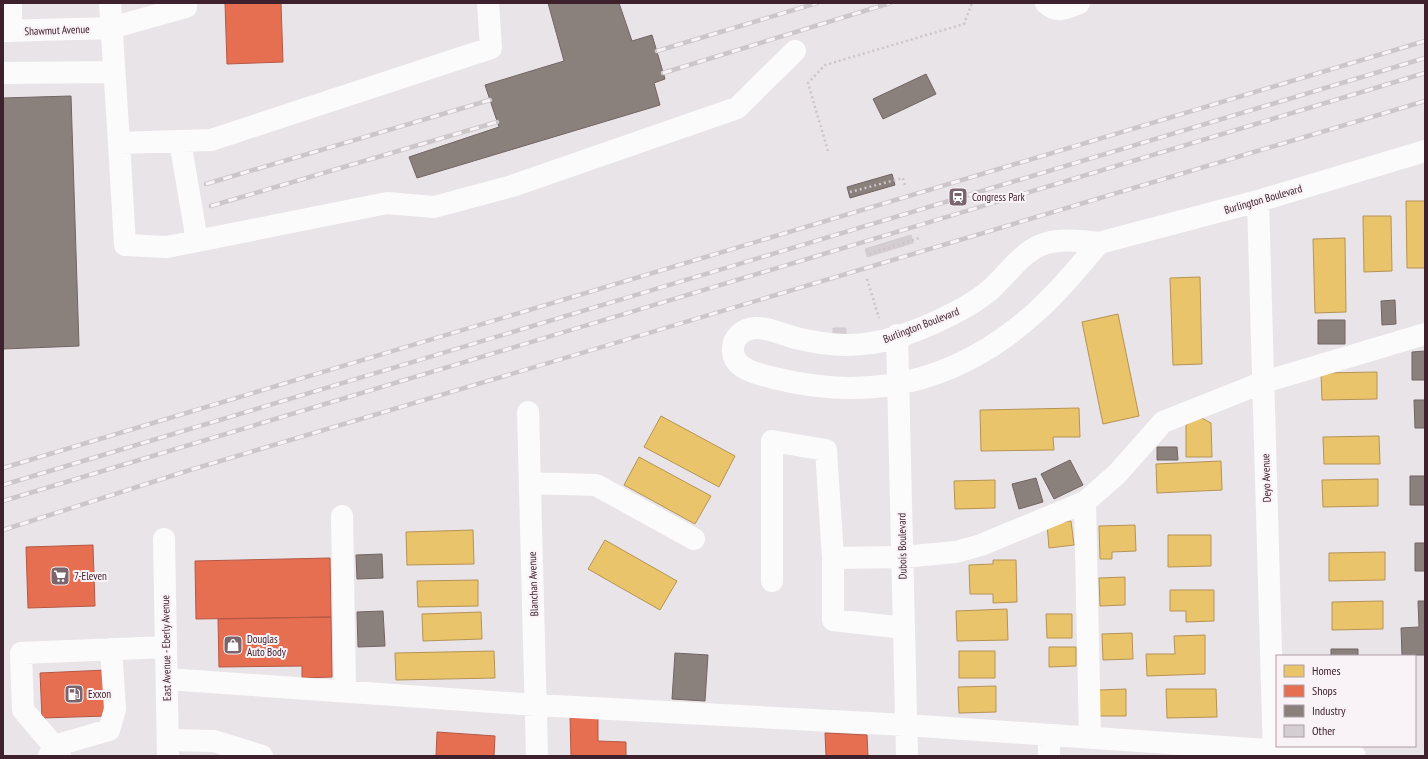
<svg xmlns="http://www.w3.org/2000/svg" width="1428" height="759" viewBox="0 0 1428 759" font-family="'PT Sans Narrow',sans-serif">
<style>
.homes{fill:#e9c46a;stroke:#b69357}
.shops{fill:#e76f51;stroke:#b45846}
.industry{fill:#8a817c;stroke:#736464}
.building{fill:#d4cdd1;stroke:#d2ccd0}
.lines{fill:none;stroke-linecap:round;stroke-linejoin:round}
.path{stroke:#cdc4c8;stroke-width:2.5;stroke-dasharray:2 3;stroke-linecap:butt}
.minor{stroke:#fcfbfb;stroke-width:22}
.rail-casing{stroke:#cbc6c8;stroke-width:4.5}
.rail{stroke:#f9f2f6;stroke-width:3;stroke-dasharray:9;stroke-linecap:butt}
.labels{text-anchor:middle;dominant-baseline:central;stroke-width:4;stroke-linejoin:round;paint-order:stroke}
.street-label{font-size:11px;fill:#3e212c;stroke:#f9f2f6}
.poi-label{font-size:11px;fill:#3e212c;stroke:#f9f2f6;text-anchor:start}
</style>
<rect width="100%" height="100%" fill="#e9e4e7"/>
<path class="homes" d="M1406,201H1425V268H1407Z
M1363,216H1391L1392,271L1364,272Z
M1345,238L1346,312L1315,313L1313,239Z
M1200,277L1202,364L1173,365L1170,278Z
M1118,314L1139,416L1103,424L1082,322Z
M1377,372V399L1322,400L1321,373Z
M1079,408L1080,437H1053L1054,450L981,451L980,410Z
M661,416L735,456L719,487L644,447Z
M1198,416L1211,423L1212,457H1186V425Z
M1379,436L1380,464H1324L1323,437Z
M639,457L711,496L695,524L624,485Z
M1221,461L1222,490L1157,493L1156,464Z
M1378,479V506L1323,507L1322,480Z
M995,480V508L955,509L954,481Z
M1071,521L1074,545L1049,548L1047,524Z
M1135,525L1136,551L1112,552V559H1100L1099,526Z
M473,530L474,564L407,565L406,532Z
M1168,535H1211V566L1168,567Z
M605,540L677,581L660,610L588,569Z
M1385,552V580L1329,581V553Z
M993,560H1016L1017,602L993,603V594H970L969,565L993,564Z
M1125,577V605L1100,606L1099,578Z
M478,580V606L418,607L417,581Z
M1170,590H1214V621L1186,622V611H1170Z
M1383,601V629L1332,630V602Z
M1007,609L1008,640L957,641L956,611Z
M481,612L482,639L423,641L422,614Z
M1046,614H1072V638H1047Z
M1132,633L1133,659L1103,660L1102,634Z
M1205,635V674L1147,676L1146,654H1175L1174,636Z
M1049,647H1076V666L1049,667Z
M494,651L495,678L396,680L395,653Z
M959,651H995V678H959Z
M996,686V712L959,713L958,687Z
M1126,689V716H1099V690Z
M1166,689H1216L1217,717L1167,718Z"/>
<path class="shops" d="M225,3H281L283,62L227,64Z
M93,545L95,606L28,608L26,547Z
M330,558L331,617L196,619L195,561Z
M331,617L332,677L302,678V666L219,667L218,619Z
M106,670L107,716L42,718L40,673Z
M570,715L598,716V741L626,742V756H571Z
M437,732L495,736L494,756H436Z
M825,733L867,735L868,756H826Z"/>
<path class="industry" d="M548,3H619L632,41L652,35L665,79L654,83L660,105L417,178L409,157L499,127L485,85L564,61Z
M926,74L936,94L883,119L873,99Z
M71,96L79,346L3,349V98Z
M892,174L895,185L850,198L847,187Z
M1395,300L1396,324L1382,325L1381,301Z
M1318,320H1345V344H1318Z
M1425,351V380H1412V352Z
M1414,400H1425V428H1415Z
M1157,447H1177L1178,460H1157Z
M1070,460L1083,485L1054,499L1041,474Z
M1410,476H1425V505H1410Z
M1036,478L1043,502L1019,509L1012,484Z
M1415,543H1425V571H1415Z
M382,554L383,578L357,579L356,555Z
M1418,601H1425V655H1402L1401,628L1419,627Z
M383,611L385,646L358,647L357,612Z
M1331,649H1358V656H1331Z
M675,653L708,655L705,701L672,699Z"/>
<path class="building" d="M911,235L913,243L867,257L865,249Z
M833,328H846V335H833Z"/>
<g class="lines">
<path class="path" d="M828,151L808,83L825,65L964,24L972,3
M850,192L903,178L905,185
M869,254L913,240L919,238L918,236
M867,279L879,318"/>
<path class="minor" d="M11,3V31
M110,3L119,143L211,140L491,48L488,3
M1046,3C1057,14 1067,8 1079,3
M3,31L111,28L186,7V3
M3,73L114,72
M180,141L197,241
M119,143L125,245L167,247L387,203L434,207L512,186L737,108L795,51
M1258,201L1274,756
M1099,243C1079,267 1059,291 1036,312C960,381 873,403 774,378C758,374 732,369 733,349C733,337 743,329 755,328C768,327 783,335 796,338C820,344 847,347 871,343C906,338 964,312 990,290C1006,276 1021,253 1041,245C1059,238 1080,241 1099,243L1258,201L1425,151
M897,335L907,756
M528,412L537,756
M530,483L596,485L694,539
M1085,502L1090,738
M342,516L345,691
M164,539L168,756
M833,558V620L904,628
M772,581V441L826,450L833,558L902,557L956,552L981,545L1085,502L1117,474L1163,422L1264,382L1425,334
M167,679L536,705L906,725L1355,756
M168,740L214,741L262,756
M49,756L54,746L109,730L115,709L111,649
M60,756L54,746L23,710L21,653L166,647
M1049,756V735"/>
<defs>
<path id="rail" d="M657,51L817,3
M663,73L890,3
M206,184L490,100
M211,206L497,122
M3,468L1425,41
M3,485L1425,58
M3,501L1425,73
M3,530L190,470L1425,101"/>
</defs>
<use href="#rail" class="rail-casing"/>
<use href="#rail" class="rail"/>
</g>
<defs>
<symbol id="station-square" viewBox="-11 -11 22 22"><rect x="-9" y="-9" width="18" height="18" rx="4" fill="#7a656d" stroke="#f9f2f6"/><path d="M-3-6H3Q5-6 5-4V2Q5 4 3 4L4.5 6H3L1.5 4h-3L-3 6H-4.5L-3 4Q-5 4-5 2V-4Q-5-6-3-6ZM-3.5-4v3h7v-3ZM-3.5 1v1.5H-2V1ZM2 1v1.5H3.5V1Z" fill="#fff"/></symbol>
<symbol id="supermarket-square" viewBox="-11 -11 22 22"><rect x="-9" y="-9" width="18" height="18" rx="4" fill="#7a656d" stroke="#f9f2f6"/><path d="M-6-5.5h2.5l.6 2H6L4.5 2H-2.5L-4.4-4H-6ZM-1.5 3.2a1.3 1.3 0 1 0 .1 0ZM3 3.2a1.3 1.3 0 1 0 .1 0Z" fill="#fff"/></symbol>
<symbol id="shop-square" viewBox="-11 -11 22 22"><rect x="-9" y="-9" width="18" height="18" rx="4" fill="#7a656d" stroke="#f9f2f6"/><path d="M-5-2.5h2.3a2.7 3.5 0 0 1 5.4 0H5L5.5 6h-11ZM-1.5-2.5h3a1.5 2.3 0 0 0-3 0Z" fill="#fff"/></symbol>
<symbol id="fuel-square" viewBox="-11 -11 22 22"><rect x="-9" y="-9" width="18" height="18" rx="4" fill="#7a656d" stroke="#f9f2f6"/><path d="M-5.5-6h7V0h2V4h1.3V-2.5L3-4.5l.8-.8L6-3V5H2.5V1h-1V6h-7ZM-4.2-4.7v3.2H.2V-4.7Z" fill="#fff"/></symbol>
</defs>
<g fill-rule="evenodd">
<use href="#station-square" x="947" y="186" width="22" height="22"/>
<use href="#supermarket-square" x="49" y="565" width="22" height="22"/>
<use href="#shop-square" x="222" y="634" width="22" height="22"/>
<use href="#fuel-square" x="63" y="683" width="22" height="22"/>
</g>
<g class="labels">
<g class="street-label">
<text transform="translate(57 30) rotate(-2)">Shawmut Avenue</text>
<text transform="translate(1263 199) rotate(-16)">Burlington Boulevard</text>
<text transform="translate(921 325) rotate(-21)">Burlington Boulevard</text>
<text transform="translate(1266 478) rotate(-92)">Deyo Avenue</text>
<text transform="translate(902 546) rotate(-91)">Dubois Boulevard</text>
<text transform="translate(533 584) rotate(-92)">Blanchan Avenue</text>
<text transform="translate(166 648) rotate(-91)">East Avenue - Eberly Avenue</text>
</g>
<g class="poi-label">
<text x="972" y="197">Congress Park</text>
<text x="74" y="576">7-Eleven</text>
<text x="247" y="639">Douglas<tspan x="247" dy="13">Auto Body</tspan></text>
<text x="88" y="694">Exxon</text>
</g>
</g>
<rect width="1428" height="759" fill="none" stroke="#3e212c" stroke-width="8"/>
<rect x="1276" y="655" width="140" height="92" fill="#f9f2f6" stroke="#ae9ea5"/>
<rect x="1284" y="665" width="20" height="12" fill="#e9c46a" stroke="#ae9ea5"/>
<text x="1312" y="675" font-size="12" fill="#3e212c">Homes</text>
<rect x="1284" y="685" width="20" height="12" fill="#e76f51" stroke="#ae9ea5"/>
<text x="1312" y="695" font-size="12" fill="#3e212c">Shops</text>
<rect x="1284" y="705" width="20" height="12" fill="#8a817c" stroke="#ae9ea5"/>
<text x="1312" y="715" font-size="12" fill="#3e212c">Industry</text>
<rect x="1284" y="725" width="20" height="12" fill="#d4cdd1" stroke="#ae9ea5"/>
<text x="1312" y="735" font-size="12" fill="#3e212c">Other</text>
</svg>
